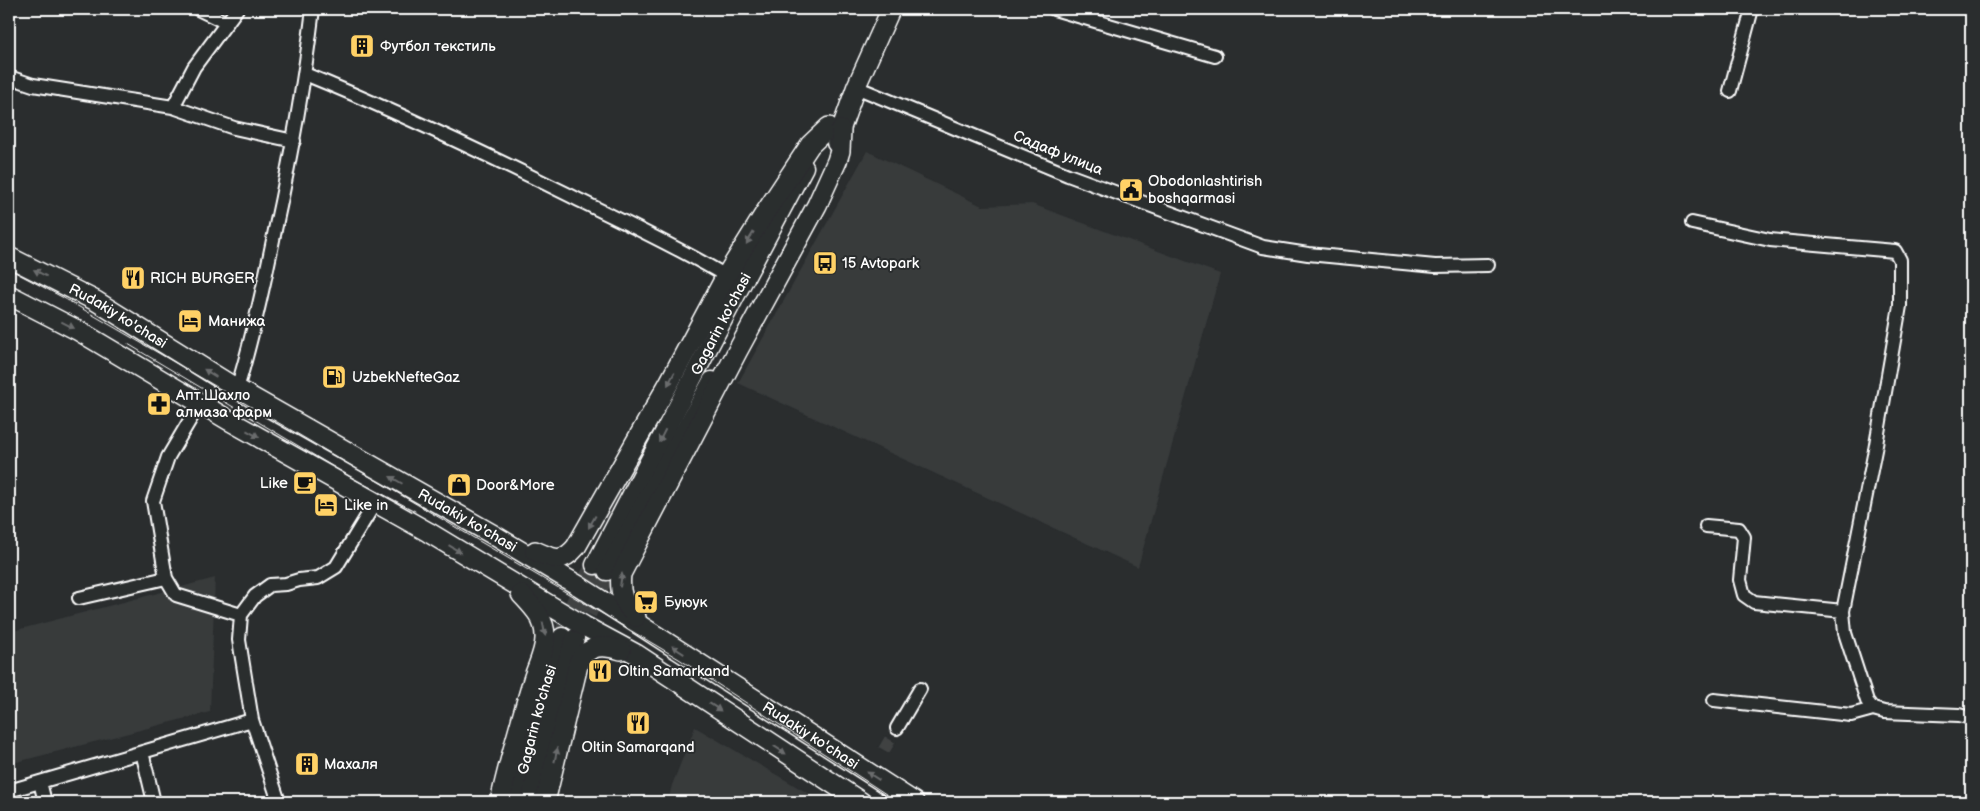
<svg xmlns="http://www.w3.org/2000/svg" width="1980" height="811" viewBox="0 0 1980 811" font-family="'Balsamiq Sans',sans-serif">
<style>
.built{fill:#373a3b}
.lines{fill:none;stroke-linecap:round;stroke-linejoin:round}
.street-tunnel{stroke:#3f4243;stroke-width:12;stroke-dasharray:12 6;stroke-linecap:butt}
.secondary-tunnel{stroke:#3f4243;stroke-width:18;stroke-dasharray:18 9;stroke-linecap:butt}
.street-casing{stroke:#fff;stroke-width:16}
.secondary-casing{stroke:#fff;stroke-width:21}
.primary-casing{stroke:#fff;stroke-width:22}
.street{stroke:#2a2d2e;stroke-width:12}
.secondary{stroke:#2a2d2e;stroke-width:18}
.primary{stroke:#2a2d2e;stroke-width:19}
.tram{stroke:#fff;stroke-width:1}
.oneway{fill:#6a6c6d}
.labels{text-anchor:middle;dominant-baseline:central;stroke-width:4;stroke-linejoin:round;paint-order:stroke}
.poi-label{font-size:15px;fill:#fff;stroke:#2a2d2e;text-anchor:start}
.street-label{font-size:15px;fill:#fff;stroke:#2a2d2e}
</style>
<rect width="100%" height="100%" fill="#2a2d2e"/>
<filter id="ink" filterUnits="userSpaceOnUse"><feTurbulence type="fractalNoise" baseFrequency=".02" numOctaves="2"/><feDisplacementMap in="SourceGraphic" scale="10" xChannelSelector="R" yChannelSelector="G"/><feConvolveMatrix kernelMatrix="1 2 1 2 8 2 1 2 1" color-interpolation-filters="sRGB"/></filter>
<g filter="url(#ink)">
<path class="built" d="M867,151L982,206L1032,204L1220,274L1138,567L738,383Z
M215,578L210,712L9,764V632Z
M695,727L823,802H668L672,785Z"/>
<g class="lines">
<path class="street-tunnel" d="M884,750L897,728"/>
<path class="secondary-tunnel" d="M562,637L577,598L595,565
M576,638L607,571"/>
<defs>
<path id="street" d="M198,9L227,23
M1054,9L1215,56
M305,74C396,111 484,153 571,196C623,222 676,246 726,276
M9,77L33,85L173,107L234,128L294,141
M856,87L1068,175L1263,247L1308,254L1435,266L1488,265
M1730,91L1752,9
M173,107L194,67L237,9
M1692,223L1770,240L1895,251L1900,260V306L1875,450L1843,611L1845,633L1867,701L1873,709L1884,712L1959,715L1971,718
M237,389C253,336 264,285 275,230C291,157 304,84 313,9
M1706,526L1739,529L1744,537L1740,580L1744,595L1754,602L1843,611
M166,578L176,595L241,615L255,596L270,585L286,584L299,580L318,578L336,567L375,503
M79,598L166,578L153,501L168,457L200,403
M241,615L239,640L252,720
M1714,700L1851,715L1873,709
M897,728L920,689
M142,752L154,802
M40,782L45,802
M9,791L252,720L279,802"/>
<g id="secondary">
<path d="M836,143L856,87L891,9"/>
<path id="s1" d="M595,565L739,289L804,167"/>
<path d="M607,571L712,381"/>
<path id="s2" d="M516,802C529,746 541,691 562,637"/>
<path d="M530,802L556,696L575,638"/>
</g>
<g id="primary">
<path id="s3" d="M9,257L96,301L237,389L492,534L579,586L914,802"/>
<path d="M9,295L79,331L230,421L428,532L584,626L636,654L861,802"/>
<path d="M535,551C553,559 562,564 576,547L669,383L726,276L765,213L810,145L829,127"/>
<path d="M636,617C623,603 619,593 621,574L737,352L817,205L837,161L840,151L841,130"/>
<path d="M500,802C509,761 521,720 533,680C537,666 546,651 545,636C545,618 532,606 521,594"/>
<path d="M545,802L579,661C590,644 603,645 621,650"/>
</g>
</defs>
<use href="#street" class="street-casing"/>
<use href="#secondary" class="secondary-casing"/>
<use href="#primary" class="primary-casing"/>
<use href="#street" class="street"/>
<use href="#secondary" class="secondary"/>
<use href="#primary" class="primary"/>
<path class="tram" d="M9,269L62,297L296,433L679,659L898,802
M128,344L352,478L415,511"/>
</g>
<defs><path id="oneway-solid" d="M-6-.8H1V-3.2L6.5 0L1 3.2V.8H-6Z" transform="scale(1.25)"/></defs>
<g class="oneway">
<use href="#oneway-solid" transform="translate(750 238) rotate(121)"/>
<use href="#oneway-solid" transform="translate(40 273) rotate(-153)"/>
<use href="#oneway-solid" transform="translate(68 325) rotate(27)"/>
<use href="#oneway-solid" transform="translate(210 373) rotate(-148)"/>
<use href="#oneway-solid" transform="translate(671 379) rotate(118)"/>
<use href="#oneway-solid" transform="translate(253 434) rotate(29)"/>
<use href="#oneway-solid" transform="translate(662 436) rotate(117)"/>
<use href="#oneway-solid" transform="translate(396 480) rotate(-150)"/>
<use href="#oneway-solid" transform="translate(592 522) rotate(119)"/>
<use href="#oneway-solid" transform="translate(455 549) rotate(31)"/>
<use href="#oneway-solid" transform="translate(621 580) rotate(-82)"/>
<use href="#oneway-solid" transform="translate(544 629) rotate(79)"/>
<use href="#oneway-solid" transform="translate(678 650) rotate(-147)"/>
<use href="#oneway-solid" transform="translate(715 707) rotate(34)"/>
<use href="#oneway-solid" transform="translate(780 750) rotate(34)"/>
<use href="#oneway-solid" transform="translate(556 755) rotate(-77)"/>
<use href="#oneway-solid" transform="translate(873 776) rotate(-147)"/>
</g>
</g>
<defs>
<symbol id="building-square" viewBox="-11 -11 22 22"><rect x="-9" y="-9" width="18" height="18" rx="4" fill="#ffd166" stroke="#2a2d2e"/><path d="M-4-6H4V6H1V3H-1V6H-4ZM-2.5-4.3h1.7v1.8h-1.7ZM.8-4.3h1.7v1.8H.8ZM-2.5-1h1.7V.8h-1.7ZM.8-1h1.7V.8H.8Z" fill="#111"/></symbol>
<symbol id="civic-square" viewBox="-11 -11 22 22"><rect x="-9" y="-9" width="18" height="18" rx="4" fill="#ffd166" stroke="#2a2d2e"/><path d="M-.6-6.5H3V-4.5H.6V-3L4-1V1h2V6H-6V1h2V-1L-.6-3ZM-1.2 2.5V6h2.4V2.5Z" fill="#111"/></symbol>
<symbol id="bus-square" viewBox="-11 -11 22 22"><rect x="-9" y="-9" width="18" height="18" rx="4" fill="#ffd166" stroke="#2a2d2e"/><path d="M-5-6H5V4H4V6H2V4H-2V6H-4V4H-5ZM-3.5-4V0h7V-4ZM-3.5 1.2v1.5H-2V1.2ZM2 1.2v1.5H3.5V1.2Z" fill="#111"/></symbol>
<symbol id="restaurant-square" viewBox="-11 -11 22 22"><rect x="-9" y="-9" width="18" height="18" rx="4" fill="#ffd166" stroke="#2a2d2e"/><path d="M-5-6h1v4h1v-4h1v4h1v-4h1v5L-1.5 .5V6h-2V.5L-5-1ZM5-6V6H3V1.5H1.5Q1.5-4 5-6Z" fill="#111"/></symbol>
<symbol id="hotel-square" viewBox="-11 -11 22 22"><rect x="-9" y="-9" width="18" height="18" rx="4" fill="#ffd166" stroke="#2a2d2e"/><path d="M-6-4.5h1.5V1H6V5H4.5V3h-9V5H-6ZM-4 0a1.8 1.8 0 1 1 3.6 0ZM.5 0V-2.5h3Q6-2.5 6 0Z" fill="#111"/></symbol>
<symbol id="fuel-square" viewBox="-11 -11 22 22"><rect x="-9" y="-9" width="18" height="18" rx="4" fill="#ffd166" stroke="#2a2d2e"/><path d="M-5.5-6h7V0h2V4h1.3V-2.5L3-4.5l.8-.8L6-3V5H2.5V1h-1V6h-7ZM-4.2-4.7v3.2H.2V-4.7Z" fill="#111"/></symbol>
<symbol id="pharmacy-square" viewBox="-11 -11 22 22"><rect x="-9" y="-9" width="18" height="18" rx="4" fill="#ffd166" stroke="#2a2d2e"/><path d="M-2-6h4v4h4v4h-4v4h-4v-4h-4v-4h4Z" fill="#111"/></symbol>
<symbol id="cafe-square" viewBox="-11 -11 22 22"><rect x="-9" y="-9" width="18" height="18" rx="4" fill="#ffd166" stroke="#2a2d2e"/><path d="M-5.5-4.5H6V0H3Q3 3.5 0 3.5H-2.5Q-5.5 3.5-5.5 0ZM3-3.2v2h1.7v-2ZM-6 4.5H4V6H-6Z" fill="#111"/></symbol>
<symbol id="shop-square" viewBox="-11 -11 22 22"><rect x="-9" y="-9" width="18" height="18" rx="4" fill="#ffd166" stroke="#2a2d2e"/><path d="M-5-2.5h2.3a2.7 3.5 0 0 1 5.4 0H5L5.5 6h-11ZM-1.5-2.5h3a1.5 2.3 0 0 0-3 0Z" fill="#111"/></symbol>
<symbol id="supermarket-square" viewBox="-11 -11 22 22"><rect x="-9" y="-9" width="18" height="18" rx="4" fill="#ffd166" stroke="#2a2d2e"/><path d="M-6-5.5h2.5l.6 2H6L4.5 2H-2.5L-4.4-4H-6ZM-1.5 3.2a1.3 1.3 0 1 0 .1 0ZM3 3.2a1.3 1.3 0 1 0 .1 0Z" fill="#111"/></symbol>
</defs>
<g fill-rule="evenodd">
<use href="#building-square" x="348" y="32" width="28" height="28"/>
<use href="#civic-square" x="1117" y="176" width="28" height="28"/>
<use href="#bus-square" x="811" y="249" width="28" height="28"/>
<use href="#restaurant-square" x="119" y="264" width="28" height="28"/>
<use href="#hotel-square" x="176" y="307" width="28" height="28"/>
<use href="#fuel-square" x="320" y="363" width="28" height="28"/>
<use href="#pharmacy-square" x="145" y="390" width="28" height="28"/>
<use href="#cafe-square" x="291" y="469" width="28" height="28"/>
<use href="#shop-square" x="445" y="471" width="28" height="28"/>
<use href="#hotel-square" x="312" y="491" width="28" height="28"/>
<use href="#supermarket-square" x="632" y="588" width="28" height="28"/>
<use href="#restaurant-square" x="586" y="657" width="28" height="28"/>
<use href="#restaurant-square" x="624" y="709" width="28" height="28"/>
<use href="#building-square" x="293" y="750" width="28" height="28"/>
</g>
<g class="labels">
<g class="poi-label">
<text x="380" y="46">Футбол текстиль</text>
<text x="1148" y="181">Obodonlashtirish<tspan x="1148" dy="17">boshqarmasi</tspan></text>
<text x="842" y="263">15 Avtopark</text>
<text x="150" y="278">RICH BURGER</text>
<text x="208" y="321">Манижа</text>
<text x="352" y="377">UzbekNefteGaz</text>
<text x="176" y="395">Апт.Шахло<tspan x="176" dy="17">алмаза фарм</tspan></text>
<text x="288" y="483" text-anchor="end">Like</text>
<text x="476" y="485">Door&amp;More</text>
<text x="344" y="505">Like in</text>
<text x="664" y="602">Буюук</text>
<text x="618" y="671">Oltin Samarkand</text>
<text x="638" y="747" text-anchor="middle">Oltin Samarqand</text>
<text x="324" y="764">Махаля</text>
</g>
<g class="street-label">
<text transform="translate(1058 153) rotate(22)">Садаф улица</text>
<text stroke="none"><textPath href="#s3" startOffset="124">Rudakiy ko'chasi</textPath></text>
<text stroke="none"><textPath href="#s1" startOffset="272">Gagarin ko'chasi</textPath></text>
<text stroke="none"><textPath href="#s3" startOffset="529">Rudakiy ko'chasi</textPath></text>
<text stroke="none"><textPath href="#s2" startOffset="85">Gagarin ko'chasi</textPath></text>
<text stroke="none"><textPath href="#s3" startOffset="934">Rudakiy ko'chasi</textPath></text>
</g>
</g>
<rect width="1980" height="811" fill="none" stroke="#2a2d2e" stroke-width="30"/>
<rect x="15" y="15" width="1950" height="781" fill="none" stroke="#fff" stroke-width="2" filter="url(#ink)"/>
</svg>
